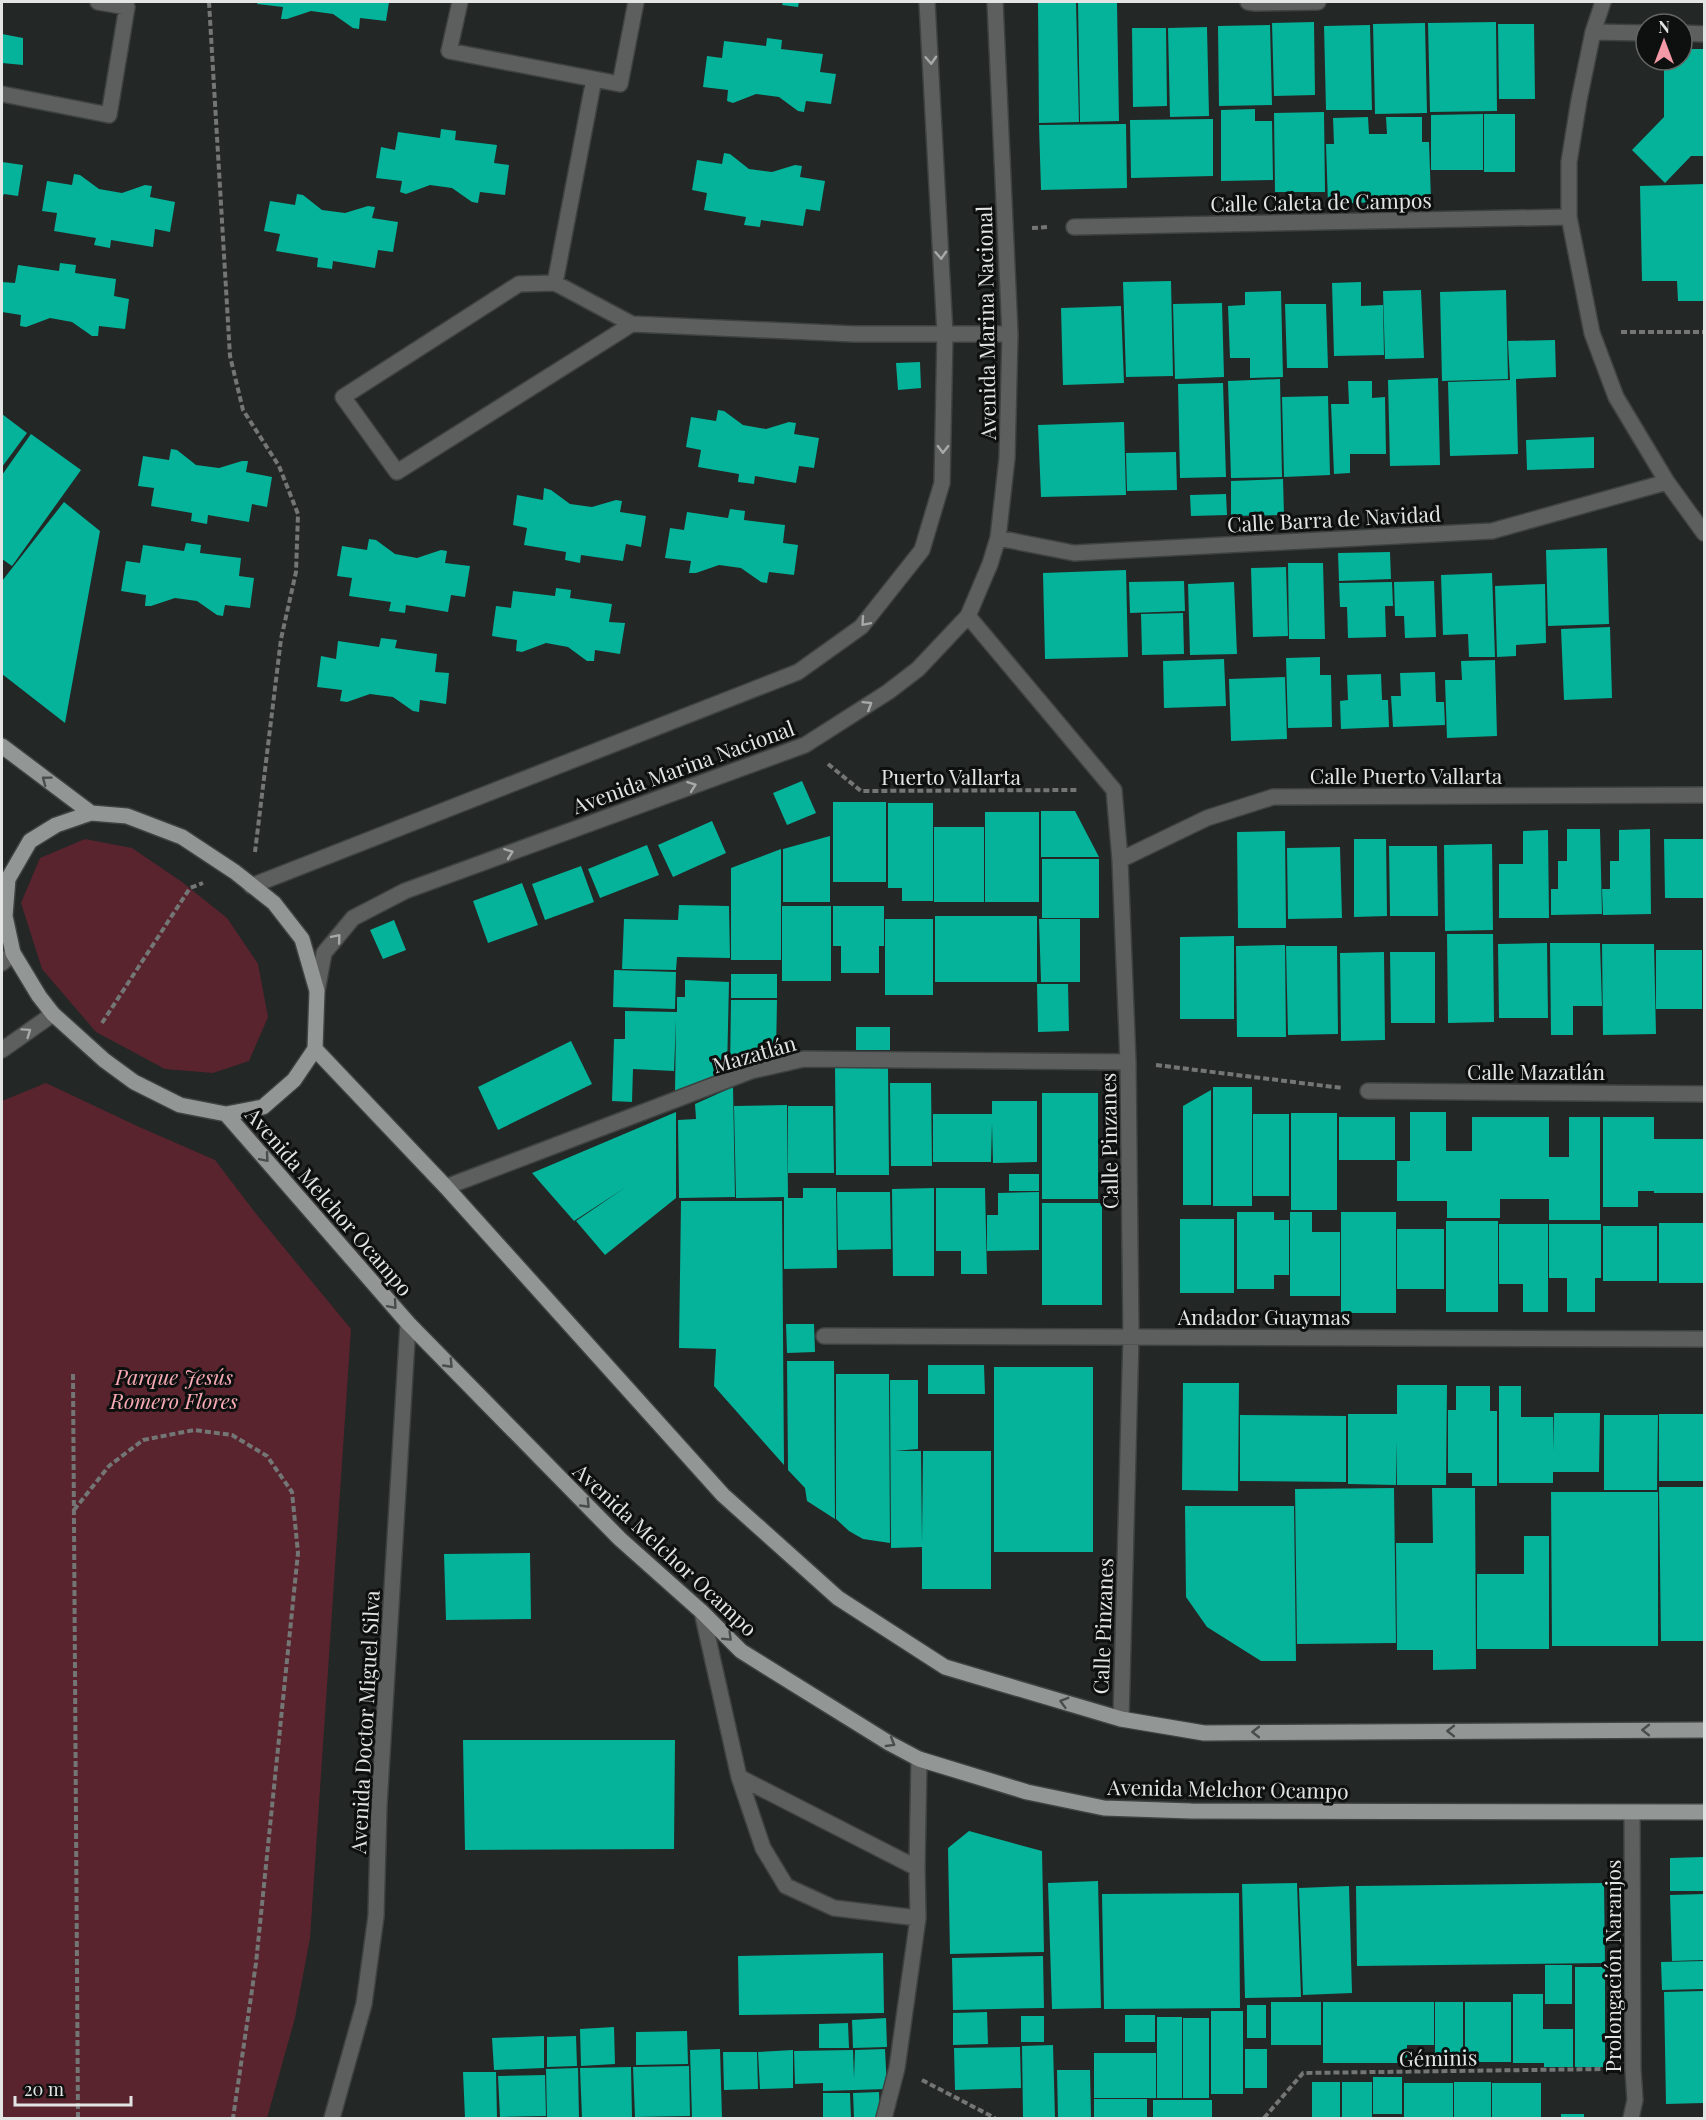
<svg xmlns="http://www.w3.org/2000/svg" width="1706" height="2120" viewBox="0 0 1706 2120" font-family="'Playfair Display',serif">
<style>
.green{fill:#59242e}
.building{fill:#04b39a}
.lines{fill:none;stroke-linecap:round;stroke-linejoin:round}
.minor-casing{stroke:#3e4241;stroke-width:18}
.major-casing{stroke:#3e4241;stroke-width:18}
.path{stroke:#737675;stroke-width:4;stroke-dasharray:6 3;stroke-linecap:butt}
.minor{stroke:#5c5f5e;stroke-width:15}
.major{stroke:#929795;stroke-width:15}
.oneway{stroke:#a6a9a8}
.oneway2{stroke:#494d4b}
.labels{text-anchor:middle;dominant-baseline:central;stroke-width:6;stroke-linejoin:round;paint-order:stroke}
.street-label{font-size:21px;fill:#e2e5e4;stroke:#0e100f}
.park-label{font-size:21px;font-style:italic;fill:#f9aab4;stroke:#0e100f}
</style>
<rect width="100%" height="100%" fill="#232726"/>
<path class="green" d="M85,839L132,848L182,882L227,918L258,964L268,1017L249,1061L213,1073L165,1069L96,1032L42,969L21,903L40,858Z
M46,1083L137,1126L215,1160L257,1215L351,1329L310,1938L295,2018L267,2118H2V1101Z"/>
<path class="building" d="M258,2H389L386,21L360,18L359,29L353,28L333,14L311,11L287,19H281L283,7L257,4Z
M783,2H799L798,7L782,5Z
M1038,2H1076L1079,122L1039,123Z
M1078,2H1117L1119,121L1080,122Z
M1314,22L1315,95L1274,96L1272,23Z
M1496,22L1497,111L1430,112L1428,23Z
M1425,23L1427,113L1375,114L1373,24Z
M1498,24H1534L1535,99H1499Z
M1270,25L1272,105L1219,106L1218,26Z
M1370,25L1372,110H1326L1324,26Z
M1207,27L1209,116L1170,117L1168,28Z
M1132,28H1166L1167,106L1133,107Z
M2,34L23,38V65L2,63Z
M767,38L782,40L781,49L823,54L820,72L836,74L831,104L806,101L804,112L798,111L779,97L756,94L733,103L727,101L728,90L703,87L707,56L722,58L724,41L766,46Z
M1682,49H1704V156H1691L1665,183L1632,150L1664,117V60H1682Z
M1255,109V121H1272L1273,180L1221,181V110Z
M1324,112L1325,192H1275L1274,113Z
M1483,114V170H1431V115Z
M1484,114H1515V172H1484Z
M1368,117L1369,134H1387L1386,117H1422V142H1429L1431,200L1328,204L1326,144H1334L1333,118Z
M1213,119V176L1131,178L1130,120Z
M1126,124L1127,188L1041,190L1039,125Z
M441,129L456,131L455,140L497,145L494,163L509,165L505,195L480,192L478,203L472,202L452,188L430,185L406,194L400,192L402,181L376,178L381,147L395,150L398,132L440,138Z
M724,153L730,154L749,169L772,172L795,165L802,166L800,177L825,181L820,211L806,209L803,226L761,220L760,227L744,225L746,217L704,210L707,193L692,190L697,160L722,164Z
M2,162L23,165L18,196L4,194L2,198Z
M74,174L80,175L99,189L122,193L145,185L152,186L150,197L175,202L170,232L155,229L153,247L111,240L110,248L94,245L96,238L54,231L57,213L42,211L47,181L72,185Z
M1704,184V301H1678L1677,281H1642L1640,186Z
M297,194L303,195L322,210L345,213L368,206L375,207L372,218L398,222L393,252L378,250L375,268L333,261L332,269L317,267L318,258L276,251L280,234L264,231L270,201L295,205Z
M60,263L76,265L75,273L116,279L114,296L129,299L125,329L99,326L98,336H92L72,322L50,318L26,327L20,326L21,315L2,312V282L15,283L18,265L59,271Z
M1171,281L1173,376L1126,377L1123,282Z
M1361,282V306L1383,305L1384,355L1334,356L1332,283Z
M1421,290L1424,358L1385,359L1383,291Z
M1506,290L1508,379L1442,381L1440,292Z
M1281,291L1283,377L1250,378V358H1230L1228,306L1245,305V292Z
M1222,303L1224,377L1175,379L1173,304Z
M1285,304H1326L1328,368H1287Z
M1121,306L1124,383L1063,385L1061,308Z
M1555,340L1556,377L1516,379L1518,454L1450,456L1448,382L1510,380L1508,341Z
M920,362L921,388L898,390L896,363Z
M1438,378L1440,465L1390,466L1388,380Z
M1280,379L1282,477L1231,478L1228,381Z
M1348,381H1372V398L1385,397L1386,454H1350V473L1334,474L1331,404H1349Z
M1223,383L1226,477L1180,478L1178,384Z
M1328,396L1330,475L1284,477L1282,397Z
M718,410L724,411L743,425L766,429L789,422L796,423L794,434L819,438L814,468L799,466L796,483L755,476L754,484L738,482L739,474L698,467L701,450L686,447L691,417L716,421Z
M2,414L27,433L2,467Z
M1124,422L1126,495L1041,497L1038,425Z
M31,434L81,470L12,566L2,559V475Z
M1594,437V468L1527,470L1526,440Z
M171,449L177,450L196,465L219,468L242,461H248L246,472L272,477L267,507L252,504L249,522L208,515L207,524L191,521L192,513L151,506L154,488L138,486L143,456L169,460Z
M1176,452L1177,490L1127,491L1126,453Z
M1283,479L1284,515L1231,516V481Z
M544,488L551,490L570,504L592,507L616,500L622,501L620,512L646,516L641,547L626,544L623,561L581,555L580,563L565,560L566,552L524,545L527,528L513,525L517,495L543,500Z
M1226,494L1227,515L1191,516L1190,495Z
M64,502L100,531L65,723L2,674V581Z
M730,509L745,511L744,520L785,525L783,543L798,545L794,575L769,572L767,583L761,582L741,568L719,565L696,573H689L691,561L665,558L670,528L684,530L687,512L728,518Z
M369,539L376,540L395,554L417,558L441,550L447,551L445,563L470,566L465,597L451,595L448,612L406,605L405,613L389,611L391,602L349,596L352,578L337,576L342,546L367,550Z
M186,543L201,545L200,553L241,558L239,576L254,578L250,608L225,605L223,616L217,615L197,601L175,598L151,606H145L146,595L121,591L126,561L140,563L143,545L184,551Z
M1607,548L1609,624L1548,626L1546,550Z
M1390,552L1391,579L1339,581L1338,553Z
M1288,563H1323L1325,639H1289Z
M1286,567L1288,636L1253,637L1251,568Z
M1126,570L1128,657L1045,659L1043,573Z
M1492,573L1495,657H1469L1468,634L1443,635L1441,575Z
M1184,581L1185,611L1130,613L1129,582Z
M1434,581L1436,637L1405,638L1404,616H1395L1394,582Z
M1234,582L1237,654L1190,655L1188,584Z
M1392,582L1393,606H1385L1386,637L1348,638L1347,607H1340L1339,583Z
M1545,584L1546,643L1516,645V656L1497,657L1495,586Z
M556,588L571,590L570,598L612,604L609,622L625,623L620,654L595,650L594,661H587L568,647L546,643L522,652L516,651L517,640L492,636L496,606L511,608L513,591L555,596Z
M1183,613L1184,654L1142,655L1141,614Z
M1610,627L1612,698L1564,700L1561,629Z
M381,638L397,640L395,648L437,654L435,672L449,673L446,704L420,700L419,712L413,711L393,697L370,694L347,702L340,701L342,690L317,687L321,656L336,659L338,641L379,647Z
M1320,657V675H1331L1332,727L1288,728L1286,658Z
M1224,659L1226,706L1164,708L1163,661Z
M1495,660L1497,736L1447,738L1445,680H1462L1461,661Z
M1435,672L1436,702H1444L1445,725L1393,727L1391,696H1401L1400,673Z
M1381,674L1382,700H1388L1389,727L1341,729L1340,701L1348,700L1347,675Z
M1285,677L1287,739L1231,741L1229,679Z
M802,781L816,813L787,825L773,793Z
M833,802H886V882H833Z
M888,803H933V901H902V888H888Z
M1041,811H1075L1099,857H1041Z
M985,812H1039V902H985Z
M712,821L726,853L673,877L658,845Z
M934,827H984V902H934Z
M1567,829H1600L1602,914L1551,915V889H1558V861H1567Z
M1650,829L1651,914L1603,915L1602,889H1610V861H1619V830Z
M1548,830L1549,918H1499V864H1523V831Z
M1285,831L1286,928H1238L1237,832Z
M830,836V902H783V849Z
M1354,839H1386L1387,916L1354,917Z
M1664,839H1704V898H1665Z
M1492,844L1493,930L1445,931L1444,845Z
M647,845L659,875L600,898L588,869Z
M1389,846H1437L1438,916H1390Z
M1340,847L1342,918L1288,919L1287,848Z
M781,849V960H731V868Z
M1042,859H1099V918H1042Z
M581,866L594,902L545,920L532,884Z
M522,883L538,925L488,943L473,901Z
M679,905L729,906L730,958L677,957L676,970L622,969L624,919L678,920Z
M782,906H831V981H782Z
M833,906H884V946H879V973H841V946H833Z
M935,916H1037V982H935Z
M885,919H933V995H885Z
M1039,919H1080V982H1041Z
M394,920L406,950L383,959L370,930Z
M1447,934H1493L1494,1022L1448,1023Z
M1234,936V1019H1180V937Z
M1547,943L1548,1018H1499L1498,944Z
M1550,943H1600L1602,1006H1573V1035H1551Z
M1602,944H1654L1656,1034L1603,1035Z
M1285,945L1286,1037H1237L1236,946Z
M1286,946H1337L1338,1034L1288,1035Z
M1656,950H1702V1009H1656Z
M1384,952L1385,1040L1341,1041L1340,953Z
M1390,952H1435V1023H1391Z
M614,970L676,972L675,1009L613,1007Z
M731,974H777V998H731Z
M685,980L729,982L727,1071L675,1092L676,1019L674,1071L633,1069L632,1102L612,1101L614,1039H625V1011L677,1012V997H685Z
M1037,984H1068L1069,1031L1038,1032Z
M731,1000H777L776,1055L747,1059L730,1071Z
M856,1027H890V1050H856Z
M571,1041L592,1084L498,1130L478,1087Z
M835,1066H888L889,1175H836Z
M890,1083H931L932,1166H891Z
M733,1087L735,1197L679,1198L678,1120L696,1119L695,1104Z
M1213,1087H1252V1206H1213Z
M1211,1090V1205H1183V1106Z
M1042,1093H1098V1199H1042Z
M992,1101H1037V1162L993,1163L992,1123L991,1162H933V1114H992Z
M787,1105L788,1198H803V1188H836L837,1268L784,1269V1197L736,1198L734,1106Z
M788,1106H833L834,1173H788Z
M676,1112V1198L605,1255L576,1221L626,1187L574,1221L532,1173Z
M1410,1112H1446V1151H1472V1117H1549V1157H1569V1117H1600V1220H1549V1199H1500V1218H1447V1201H1397V1161H1410Z
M1291,1113H1337V1210H1291Z
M1253,1114H1289V1196H1253Z
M1339,1117H1395V1160H1339Z
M1603,1117H1654V1139H1703V1193H1654V1191H1638V1207H1603Z
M1009,1174H1039V1191H1009Z
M934,1188V1276H893L892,1189Z
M936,1188H985L987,1274H961V1251H936Z
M837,1192H890L891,1249L838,1250Z
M1039,1192V1250L987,1251V1215H998V1193Z
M681,1201H782L784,1465L714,1386L716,1349L679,1348Z
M1042,1203H1102V1305H1042Z
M1237,1212H1274V1220H1289V1275H1274V1289H1237Z
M1290,1212H1312V1232H1340V1296H1290Z
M1341,1212H1396V1313H1341Z
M1180,1219H1234V1293H1180Z
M1446,1221H1498V1312H1446Z
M1659,1223H1704V1283H1659Z
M1499,1224H1548V1312H1523V1284H1499Z
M1549,1224H1601V1278H1595V1312H1567V1278H1549Z
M1603,1226H1657V1281H1603Z
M1397,1229H1444V1289H1397Z
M786,1324H814L815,1352L787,1353Z
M787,1361H834L835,1519L807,1501L805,1488L788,1470Z
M928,1365H984L985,1394H928Z
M994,1367H1093V1552H994Z
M836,1374H889L890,1543L863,1539L849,1531L836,1519Z
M890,1380H918V1449L895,1451H921L922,1544L923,1451H991V1589H922V1547L891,1548Z
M1183,1383H1239L1238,1491L1182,1490Z
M1397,1385H1447L1446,1485H1397V1441L1396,1485L1348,1484V1414H1397Z
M1456,1386H1490V1411H1497V1486H1472V1473H1448V1410H1456Z
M1499,1386H1521V1417H1553V1451L1554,1413H1600L1599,1472H1553V1483H1499Z
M1659,1414H1704V1481H1659Z
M1240,1415L1346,1416V1482L1240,1481Z
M1604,1415H1658L1657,1490H1604Z
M1659,1487H1704V1641H1661Z
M1394,1488L1396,1643L1297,1644L1295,1489Z
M1432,1488H1475L1476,1669L1433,1670V1650H1397L1396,1543H1433Z
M1551,1492H1658V1646H1552Z
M1185,1506H1294L1296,1661H1261L1207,1627L1186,1597Z
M1524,1536H1549V1649H1477V1574H1524Z
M530,1553L531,1619L446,1620L444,1554Z
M463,1740H675L674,1849L465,1850Z
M969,1831L1042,1851L1044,1952L950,1954L948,1848Z
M1704,1857V1891H1670V1858Z
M1098,1881L1101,2008L1052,2009L1048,1883Z
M1297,1883L1301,1997L1245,1998L1242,1884Z
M1604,1883L1605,1963L1357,1966L1356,1886Z
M1349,1886L1352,1993L1303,1995L1299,1888Z
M1239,1893L1240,2008L1104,2009L1102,1894Z
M1704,1894V1960L1672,1961L1670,1895Z
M883,1953L884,2013L739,2015L738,1956Z
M1043,1956L1044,2008L953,2010L952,1958Z
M1704,1961V1989L1662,1990L1661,1962Z
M1545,1965H1572V2004H1545Z
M1575,1967H1605V2067H1575Z
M1703,1991L1704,2103L1666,2104L1664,1992Z
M1513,1994H1543V2029H1573V2067H1544V2063H1513Z
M1271,2002H1321V2045H1271Z
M1323,2002H1434V2045H1407V2063H1323Z
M1435,2002H1463V2064H1435Z
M1465,2002H1511V2062H1465Z
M1247,2005H1266V2038H1247Z
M1211,2011H1243V2094H1211Z
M987,2012L988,2044L953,2045V2013Z
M1125,2015H1155V2042H1125Z
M1021,2016H1044V2042H1021Z
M1157,2017H1182V2098H1157Z
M886,2018L887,2047L853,2048L852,2020Z
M1183,2018H1209V2098H1183Z
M848,2023L849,2048H819V2024Z
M614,2027L615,2064L581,2066L580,2029Z
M687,2031L688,2064L636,2065V2032Z
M544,2036V2068L494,2070L492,2038Z
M576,2036L577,2066L547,2067V2037Z
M1053,2045L1055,2118H1023L1022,2046Z
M1020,2047L1021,2088L955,2090L954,2048Z
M720,2049L722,2118H692L690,2050Z
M885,2049L887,2089L823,2091V2083L795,2084L794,2051L853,2050L854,2078L855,2050Z
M1245,2049H1267V2088H1245Z
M793,2050V2088L760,2089L758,2052Z
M723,2052H757L758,2089L724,2090Z
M1094,2053H1156V2098H1094Z
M689,2066L690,2116L635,2117L633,2067Z
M631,2067L632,2118H582L580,2068Z
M578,2068L579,2118H547L546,2069Z
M1057,2070H1090L1091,2118H1058Z
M463,2072H496L497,2118H465Z
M545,2075L546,2116L500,2117L498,2076Z
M1373,2077H1402V2114H1373Z
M1312,2082H1340V2118H1312Z
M1342,2082H1372V2118H1342Z
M1454,2082H1491V2118H1454Z
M1404,2083H1453V2118H1404Z
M1492,2083H1541V2118H1492Z
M879,2092L880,2118H854L853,2093Z
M823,2093H850L851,2118H823Z
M1094,2099H1147V2118H1094Z
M1153,2100H1212V2118H1153Z
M1561,2114H1584V2118H1561Z"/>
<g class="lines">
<defs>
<path id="minor" d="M460,2L449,51L620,84L636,2
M1248,2L1255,3L1318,2
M1603,2L1593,32L1579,100L1569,162V217L1592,333L1616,397L1667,482L1704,533
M1593,32L1646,33
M1682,33L1704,34
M2,94L109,115L127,7L98,2
M1074,227L1569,217
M555,283L594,79
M632,324L397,472L343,397L519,284L555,283L632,324L854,334H1010
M998,538L1074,553L1492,531L1667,482
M968,616L1114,790L1120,860L1128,1062L1131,1336L1121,1719
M1120,860L1207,818L1273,797L1704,795
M251,886L798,672L861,627L922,550L942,483L945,334L927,2
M2,963L13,953
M317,991L324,953L353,918L405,891L805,745L888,692L918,669L968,616L990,564L998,538L1007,458L1010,334L995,2
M2,1050L53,1014
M1368,1091L1704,1094
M446,1187L751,1071L804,1059L1128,1062
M824,1336L1704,1339
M702,1612L739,1777L763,1848L786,1886L834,1908L918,1918
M739,1777L917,1868
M332,2118L364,2004L376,1916L379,1805L408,1323
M884,2118L897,2068L918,1918L917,1868L919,1759
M1631,2118L1635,2100L1633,2069L1632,1812"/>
<path id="major" d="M2,746L91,813
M91,813L127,816L182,837L235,872L274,903L302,939L317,991L315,1049L294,1080L263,1107L226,1114L180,1105L134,1082L104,1060L53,1014L39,996L13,953L5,916L8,879L30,841L56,825Z
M315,1049L446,1187L723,1495L838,1598L945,1667L1121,1719L1204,1733L1704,1730
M226,1114L408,1323L620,1539L702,1612L741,1651L889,1743L919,1759L1027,1792L1104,1808L1191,1811L1704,1812"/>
</defs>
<use href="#minor" class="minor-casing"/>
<use href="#major" class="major-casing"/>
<path class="path" d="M209,2L230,356L243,410L279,466L298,514L296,572L281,639L255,852
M1032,228L1049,227
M1621,332H1704
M828,764L861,791L1077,790
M102,1023L190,888L203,883
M1156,1065L1342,1088
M73,1374L78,2118
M74,1510L109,1466L143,1440L194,1430L232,1435L267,1456L292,1492L298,1553L256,1963L233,2118
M922,2080L995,2118
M1264,2118L1303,2073L1605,2069"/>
<use href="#minor" class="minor"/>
<use href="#major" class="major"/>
</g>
<defs><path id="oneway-chevron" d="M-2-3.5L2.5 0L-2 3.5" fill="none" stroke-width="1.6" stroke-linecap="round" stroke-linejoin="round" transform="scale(1.5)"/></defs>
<g class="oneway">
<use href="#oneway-chevron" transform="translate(931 60) rotate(87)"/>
<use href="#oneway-chevron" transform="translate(941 255) rotate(87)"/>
<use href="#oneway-chevron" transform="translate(943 449) rotate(91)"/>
<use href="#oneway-chevron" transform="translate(865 622) rotate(131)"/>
<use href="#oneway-chevron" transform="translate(868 705) rotate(-32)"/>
<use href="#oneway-chevron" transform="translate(692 786) rotate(-20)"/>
<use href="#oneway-chevron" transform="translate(509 853) rotate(-20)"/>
<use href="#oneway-chevron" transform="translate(337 938) rotate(-50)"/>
<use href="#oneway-chevron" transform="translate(27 1032) rotate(-35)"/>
</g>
<g class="oneway2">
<use href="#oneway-chevron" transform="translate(46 780) rotate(-143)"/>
<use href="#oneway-chevron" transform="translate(265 1158) rotate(49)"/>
<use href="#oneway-chevron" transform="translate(393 1305) rotate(49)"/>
<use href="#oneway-chevron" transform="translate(449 1364) rotate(46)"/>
<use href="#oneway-chevron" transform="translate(586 1504) rotate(46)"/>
<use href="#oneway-chevron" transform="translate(728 1637) rotate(44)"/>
<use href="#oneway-chevron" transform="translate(1064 1702) rotate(-164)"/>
<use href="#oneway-chevron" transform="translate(1646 1730) rotate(180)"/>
<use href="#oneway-chevron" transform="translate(1451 1731) rotate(180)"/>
<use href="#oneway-chevron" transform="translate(1256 1732) rotate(180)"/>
<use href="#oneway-chevron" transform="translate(891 1743) rotate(30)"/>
</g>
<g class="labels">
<g class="street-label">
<text transform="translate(1321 201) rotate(-1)">Calle Caleta de Campos</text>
<text transform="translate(985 323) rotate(-91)">Avenida Marina Nacional</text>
<text transform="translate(1334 518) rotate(-3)">Calle Barra de Navidad</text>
<text transform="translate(683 766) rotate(-20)">Avenida Marina Nacional</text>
<text x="1406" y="775">Calle Puerto Vallarta</text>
<text x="951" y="776">Puerto Vallarta</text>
<text transform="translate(754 1053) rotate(-16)">Mazatlán</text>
<text x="1536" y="1071">Calle Mazatlán</text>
<text transform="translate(1108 1141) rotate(-91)">Calle Pinzanes</text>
<text transform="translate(330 1201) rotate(49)">Avenida Melchor Ocampo</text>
<text x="1264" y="1316">Andador Guaymas</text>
<text transform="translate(666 1549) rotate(43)">Avenida Melchor Ocampo</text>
<text transform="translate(1102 1626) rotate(-88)">Calle Pinzanes</text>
<text transform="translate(364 1722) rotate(-87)">Avenida Doctor Miguel Silva</text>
<text transform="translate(1228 1788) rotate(1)">Avenida Melchor Ocampo</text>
<text transform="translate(1612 1966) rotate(-90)">Prolongación Naranjos</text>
<text transform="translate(1438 2057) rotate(-1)">Géminis</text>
</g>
<g class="park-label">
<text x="174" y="1376">Parque Jesús<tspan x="174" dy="24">Romero Flores</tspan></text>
</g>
</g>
<rect width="1706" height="2120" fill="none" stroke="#e2e5e4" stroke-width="6"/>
<g transform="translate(1664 42)"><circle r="28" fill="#0e100f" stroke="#636564" stroke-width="1.5"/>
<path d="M0-4.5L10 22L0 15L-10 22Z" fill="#f49aa7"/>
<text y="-9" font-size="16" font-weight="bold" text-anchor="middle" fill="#e2e5e4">N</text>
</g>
<path d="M15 2096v9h116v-9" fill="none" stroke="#e2e5e4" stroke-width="3"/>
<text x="24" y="2096" font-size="18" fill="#e2e5e4" stroke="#0e100f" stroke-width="4.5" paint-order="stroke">20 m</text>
</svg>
